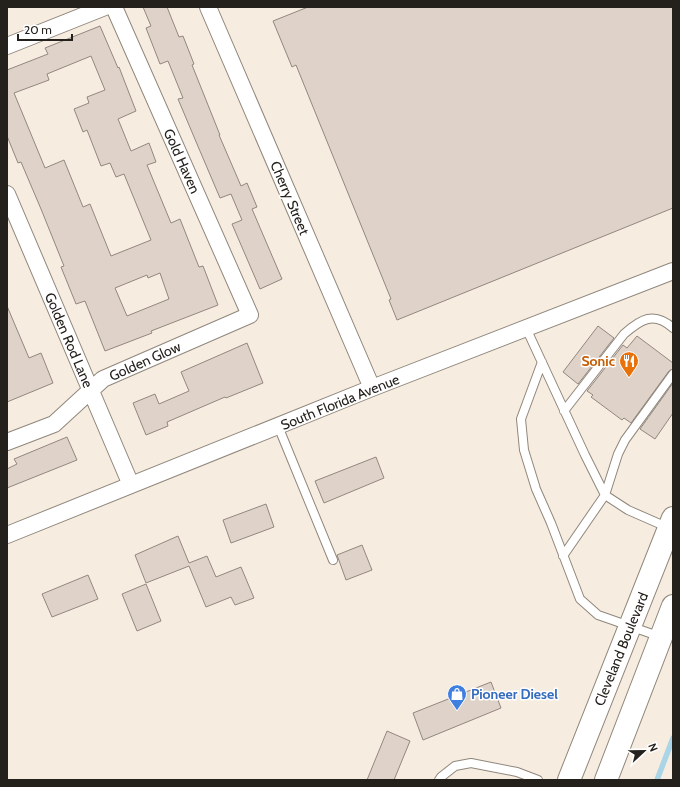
<svg xmlns="http://www.w3.org/2000/svg" width="680" height="787" viewBox="0 0 680 787" font-family="Cabin,sans-serif">
<style>
.lines{fill:none;stroke-linecap:round;stroke-linejoin:round}
.stream{stroke:#aad5e7;stroke-width:5.5}
.building{fill:#dfd2c9;stroke:#93877f;fill-rule:evenodd}
.service-casing{stroke:#90877c;stroke-width:10}
.minor-casing{stroke:#90877c;stroke-width:18}
.primary-casing{stroke:#90877c;stroke-width:24}
.service{stroke:#fff;stroke-width:8}
.minor{stroke:#fff;stroke-width:16}
.primary{stroke:#fff;stroke-width:22}
.labels{text-anchor:middle;dominant-baseline:central;stroke-width:3;stroke-linejoin:round;paint-order:stroke}
.street-label{font-size:14px;fill:#24211d;stroke:#fff}
.food-label{font-size:14px;font-weight:bold;fill:#c56008;stroke:#fff;text-anchor:end}
.shop-label{font-size:14px;font-weight:bold;fill:#366cbe;stroke:#fff;text-anchor:start}
</style>
<rect width="100%" height="100%" fill="#f6ece0"/>
<g class="lines">
<path class="stream" d="M657,780L673,738"/>
</g>
<path class="building" d="M143,7H167L179,37L183,36L194,64L192,65L220,135H219L241,186L247,183L257,207L252,209L282,279L260,289L232,224L242,220L231,194L220,198L197,144L178,99L183,98L168,61L160,64L146,28L151,26Z
M308,7H673V208L397,320L389,300L391,299L296,65L292,67L273,21Z
M100,26L118,68L119,67L136,111L118,119L131,151L149,143L156,162L147,165L171,223L180,219L199,267L203,266L218,305L151,331L152,333L105,351L85,301L76,304L61,267L64,266L41,209L21,162L18,163L7,136V70L48,54L45,48ZM91,56L105,90L87,97L89,103L74,109L83,132L87,130L101,166L110,163L116,177L124,174L151,240L111,256L90,204L83,207L64,160L45,168L14,93L49,80L47,74ZM160,273L169,299L127,316L115,288L147,275L148,278Z
M7,306L29,358L41,353L53,383L7,402Z
M598,326L614,338L578,384L563,372Z
M637,336L673,363V369L669,371L631,423L624,418L622,420L591,397L593,395L587,391L623,345L627,348Z
M247,343L263,383L226,398L225,397L167,422L168,426L146,435L133,403L155,394L159,404L189,391L181,372Z
M673,383V413L655,439L640,429Z
M67,437L77,460L7,488V469L17,464L14,459Z
M376,457L384,478L324,503L315,481Z
M266,504L274,527L231,543L223,520Z
M178,536L189,563L207,556L216,577L241,567L254,598L235,605L231,597L206,607L189,566L146,583L135,555Z
M362,545L372,570L346,580L337,555Z
M88,575L98,599L52,617L42,594Z
M146,584L161,621L137,631L122,594Z
M491,682L501,708L423,740L413,713Z
M387,731L410,741L394,780H367Z"/>
<g class="lines">
<defs>
<path id="service" d="M526,328L585,455L605,495L628,510L669,528
M542,362L521,419L524,450L536,489L551,523L580,599L598,615L661,637
M564,411L624,334C641,319 654,311 673,328
M278,426L333,560
M563,556L605,495L618,454L625,440L673,374
M439,780L441,777L455,766L471,763L517,772L538,780"/>
<path id="minor" d="M208,7L372,388
M7,46L105,7
M7,194L131,485
M7,442L54,424L103,379L250,315L114,7
M7,535L372,388L673,271"/>
<path id="primary" d="M569,780L673,518
M606,780L673,606"/>
</defs>
<use href="#service" class="service-casing"/>
<use href="#minor" class="minor-casing"/>
<use href="#primary" class="primary-casing"/>
<use href="#service" class="service"/>
<use href="#minor" class="minor"/>
<use href="#primary" class="primary"/>
</g>
<defs>
<symbol id="restaurant-pin" viewBox="-11 -11 22 30"><path d="M0 17L-7.5 6A9.5 9.5 0 1 1 7.5 6Z" fill="#e8710a" stroke="#fff"/><path d="M-5-6h1v4h1v-4h1v4h1v-4h1v5L-1.5 .5V6h-2V.5L-5-1ZM5-6V6H3V1.5H1.5Q1.5-4 5-6Z" fill="#fff"/></symbol>
<symbol id="shop-pin" viewBox="-11 -11 22 30"><path d="M0 17L-7.5 6A9.5 9.5 0 1 1 7.5 6Z" fill="#3f7fe0" stroke="#fff"/><path d="M-5-2.5h2.3a2.7 3.5 0 0 1 5.4 0H5L5.5 6h-11ZM-1.5-2.5h3a1.5 2.3 0 0 0-3 0Z" fill="#fff"/></symbol>
</defs>
<g fill-rule="evenodd">
<use href="#restaurant-pin" x="618" y="350" width="22" height="30"/>
<use href="#shop-pin" x="446" y="683" width="22" height="30"/>
</g>
<g class="labels">
<g class="street-label">
<text transform="translate(182 161) rotate(66)">Gold Haven</text>
<text transform="translate(290 198) rotate(67)">Cherry Street</text>
<text transform="translate(69 340) rotate(67)">Golden Rod Lane</text>
<text transform="translate(145 361) rotate(-24)">Golden Glow</text>
<text transform="translate(340 402) rotate(-22)">South Florida Avenue</text>
<text transform="translate(621 649) rotate(-68)">Cleveland Boulevard</text>
</g>
<g class="food-label">
<text x="615" y="361">Sonic</text>
</g>
<g class="shop-label">
<text x="471" y="694">Pioneer Diesel</text>
</g>
</g>
<rect width="680" height="787" fill="none" stroke="#24211d" stroke-width="16"/>
<g transform="translate(644 751) rotate(68)" stroke="#ffffff" stroke-width="3" paint-order="stroke">
<path d="M0-3L7 15L0 10L-7 15Z" fill="#24211d"/>
<text y="-6" font-size="11" font-weight="bold" text-anchor="middle" fill="#24211d">N</text>
</g>
<path d="M18 34v6h54v-6" fill="none" stroke="#24211d" stroke-width="2"/>
<text x="24" y="34" font-size="12" fill="#24211d" stroke="#ffffff" stroke-width="3" paint-order="stroke">20 m</text>
</svg>
